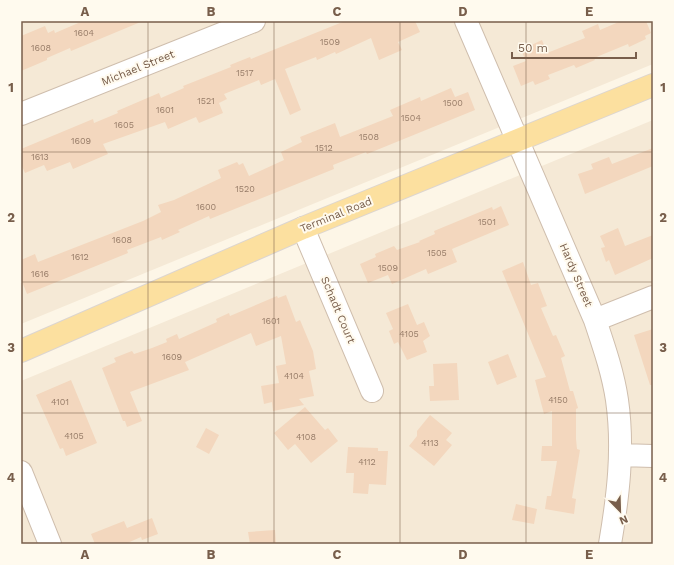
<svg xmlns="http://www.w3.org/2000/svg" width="674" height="565" viewBox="0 0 674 565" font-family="'Work Sans',sans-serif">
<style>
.residential{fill:#f5e9d6}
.building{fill:#f3d7be}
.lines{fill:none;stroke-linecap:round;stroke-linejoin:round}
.minor-casing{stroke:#cfbead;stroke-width:24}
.major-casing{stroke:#dcd5d0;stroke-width:24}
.minor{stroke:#fff;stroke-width:22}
.major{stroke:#fce09f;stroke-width:22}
.grid{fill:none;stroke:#785e4b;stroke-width:1;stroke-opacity:0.55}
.labels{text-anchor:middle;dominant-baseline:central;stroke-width:4;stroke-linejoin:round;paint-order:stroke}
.number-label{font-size:9px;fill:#977c68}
.street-label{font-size:11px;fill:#785e4b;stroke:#fffaee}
.neatline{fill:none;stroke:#785e4b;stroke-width:1.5}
.grid-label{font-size:13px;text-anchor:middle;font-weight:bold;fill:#785e4b}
</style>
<rect width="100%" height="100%" fill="#fdf6e7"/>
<path class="residential" d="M21,21H653V64L21,324Z
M653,120V544H21V381Z"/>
<path class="building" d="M83,21H143L71,51L70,48L47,58V60L21,71V36L45,26L48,33L54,30L55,33Z
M345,21H415L420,32L398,42L402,50L379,60L371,38L336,54L335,52L317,60L316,57L285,69L301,110L290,115L275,79L261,85L259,80L224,94L227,99L219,103L223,113L199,123L196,117L168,129L165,122L103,144L108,154L73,169L70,162L47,171L44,165L25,173L21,164V149L93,119L94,123L118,113L117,111L159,93L161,98L184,88L183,86L231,67L230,65L250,57L251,59Z
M621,21H646L651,33L645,36L646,39L629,47L628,44L594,58L595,60L576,68L574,65L548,75L550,79L535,85L533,81L521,86L513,66L526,61L521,50L542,40L547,53L585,38L582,31L598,24L600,30Z
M451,88L455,97L468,92L475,110L367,154L366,152L333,165L334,169L252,202L210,219L209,216L178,230L180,232L162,240L161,237L127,250L128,253L27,294L21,279V260L35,254L38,262L143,221L161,212L158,205L174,200L221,178L218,170L237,162L239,165L243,163L249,176L284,160L281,152L302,142L300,137L335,123L340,137L393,116L390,110L420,97L421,101Z
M653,148V166L585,194L578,174L593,169L591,164L609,157L612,164Z
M501,206L509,225L452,249L457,262L428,274L426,269L392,284L388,275L368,283L360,264L376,257L375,254L394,246L397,250L420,242L419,241L435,234L434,231L492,207L493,210Z
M618,228L625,246L653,235V258L615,275L609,260L606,262L601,248L605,247L600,236Z
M523,262L531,285L538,283L547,306L541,308L553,336L556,335L565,356L561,358L570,391H573L578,408L576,409V439L577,449L580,450L572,498L576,499L574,514L545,509L547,496H551L557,461H541L542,446H552V411L544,414L535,380L546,377L502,271Z
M286,295L296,322L300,320L313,351L316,369L309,371L314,396L299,399L304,405L273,411L272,402L264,404L261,386L279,383L276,366L286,364L281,336L256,346L251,333L185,362L189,370L130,392L142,421L127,427L125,421H123L102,368L116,362L114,358L132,351L134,354L152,348L167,342L166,339L177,334L179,339L217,322L216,319L229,313L230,316L277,296L278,298Z
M408,304L417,325L424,322L430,336L423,341L427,352L407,360L398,342L394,344L389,331L393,329L386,313Z
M653,329V385H650L634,335Z
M508,354L517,377L497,385L488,362Z
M457,363L459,400L430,401L429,386H434L433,364Z
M71,380L97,443L66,456L63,448L60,449L36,395Z
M305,407L325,430L328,428L338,441L311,463L295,444L288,450L274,433Z
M430,415L452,433L446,440L452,445L434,466L409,446L417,436V431Z
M206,428L219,435L209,454L196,447Z
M348,447L378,448V451H388L386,485L369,484L368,494L353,493L354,473H346Z
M516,504L537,509L534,524L512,520Z
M152,518L158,534L142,540L141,537L125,544H95L91,534L124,521L127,528Z
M275,530L276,544H250L248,532Z"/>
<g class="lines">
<defs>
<path id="minor" d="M466,21L595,320C604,347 613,373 617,400C624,449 618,497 610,544
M21,114L254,21
M303,228L372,391
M595,320L653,297
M620,455L653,456
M21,472L50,544"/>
<path id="major" d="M21,351L303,228L653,85"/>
</defs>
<use href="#minor" class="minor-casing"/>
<use href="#major" class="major-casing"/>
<use href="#minor" class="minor"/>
<use href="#major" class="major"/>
</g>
<path class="grid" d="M148,21V544M274,21V544M400,21V544M526,21V544M21,152H653M21,282H653M21,413H653"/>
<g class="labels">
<g class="number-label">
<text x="84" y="33">1604</text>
<text x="330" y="42">1509</text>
<text x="41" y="48">1608</text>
<text x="245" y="73">1517</text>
<text x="206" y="101">1521</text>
<text x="453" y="103">1500</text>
<text x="165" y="110">1601</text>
<text x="411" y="118">1504</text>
<text x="124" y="125">1605</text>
<text x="369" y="137">1508</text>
<text x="81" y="141">1609</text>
<text x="324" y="148">1512</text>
<text x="40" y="157">1613</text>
<text x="245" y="189">1520</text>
<text x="206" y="207">1600</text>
<text x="487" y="222">1501</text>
<text x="122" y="240">1608</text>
<text x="437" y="253">1505</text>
<text x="80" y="257">1612</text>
<text x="388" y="268">1509</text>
<text x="40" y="274">1616</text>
<text x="271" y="321">1601</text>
<text x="409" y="334">4105</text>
<text x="172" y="357">1609</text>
<text x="294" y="376">4104</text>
<text x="558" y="400">4150</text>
<text x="60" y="402">4101</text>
<text x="74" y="436">4105</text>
<text x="306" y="437">4108</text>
<text x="430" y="443">4113</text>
<text x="367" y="462">4112</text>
</g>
<g class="street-label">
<text transform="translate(138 68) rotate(-22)">Michael Street</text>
<text transform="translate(336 215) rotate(-22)">Terminal Road</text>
<text transform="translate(576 275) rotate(67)">Hardy Street</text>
<text transform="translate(338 310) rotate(67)">Schadt Court</text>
</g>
</g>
<rect width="674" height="565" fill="none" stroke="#fffaee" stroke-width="44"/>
<g transform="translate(620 511) rotate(157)" stroke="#fffaee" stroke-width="3" paint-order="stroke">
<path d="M0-3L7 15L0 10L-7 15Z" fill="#785e4b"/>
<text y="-6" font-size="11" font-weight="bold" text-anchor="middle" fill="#785e4b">N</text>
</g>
<path d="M512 52v6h124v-6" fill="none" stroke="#785e4b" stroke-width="2"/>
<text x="518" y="52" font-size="12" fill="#785e4b" stroke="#fffaee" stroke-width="3" paint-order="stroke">50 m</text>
<rect x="22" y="22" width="630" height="521" class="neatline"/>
<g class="grid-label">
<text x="85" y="16">A</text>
<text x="211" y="16">B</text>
<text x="337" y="16">C</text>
<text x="463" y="16">D</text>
<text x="589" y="16">E</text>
<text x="11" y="92">1</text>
<text x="663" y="92">1</text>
<text x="11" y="222">2</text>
<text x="663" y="222">2</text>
<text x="11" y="352">3</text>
<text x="663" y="352">3</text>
<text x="11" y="482">4</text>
<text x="663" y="482">4</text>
<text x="85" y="559">A</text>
<text x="211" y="559">B</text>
<text x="337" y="559">C</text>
<text x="463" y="559">D</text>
<text x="589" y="559">E</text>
</g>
</svg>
